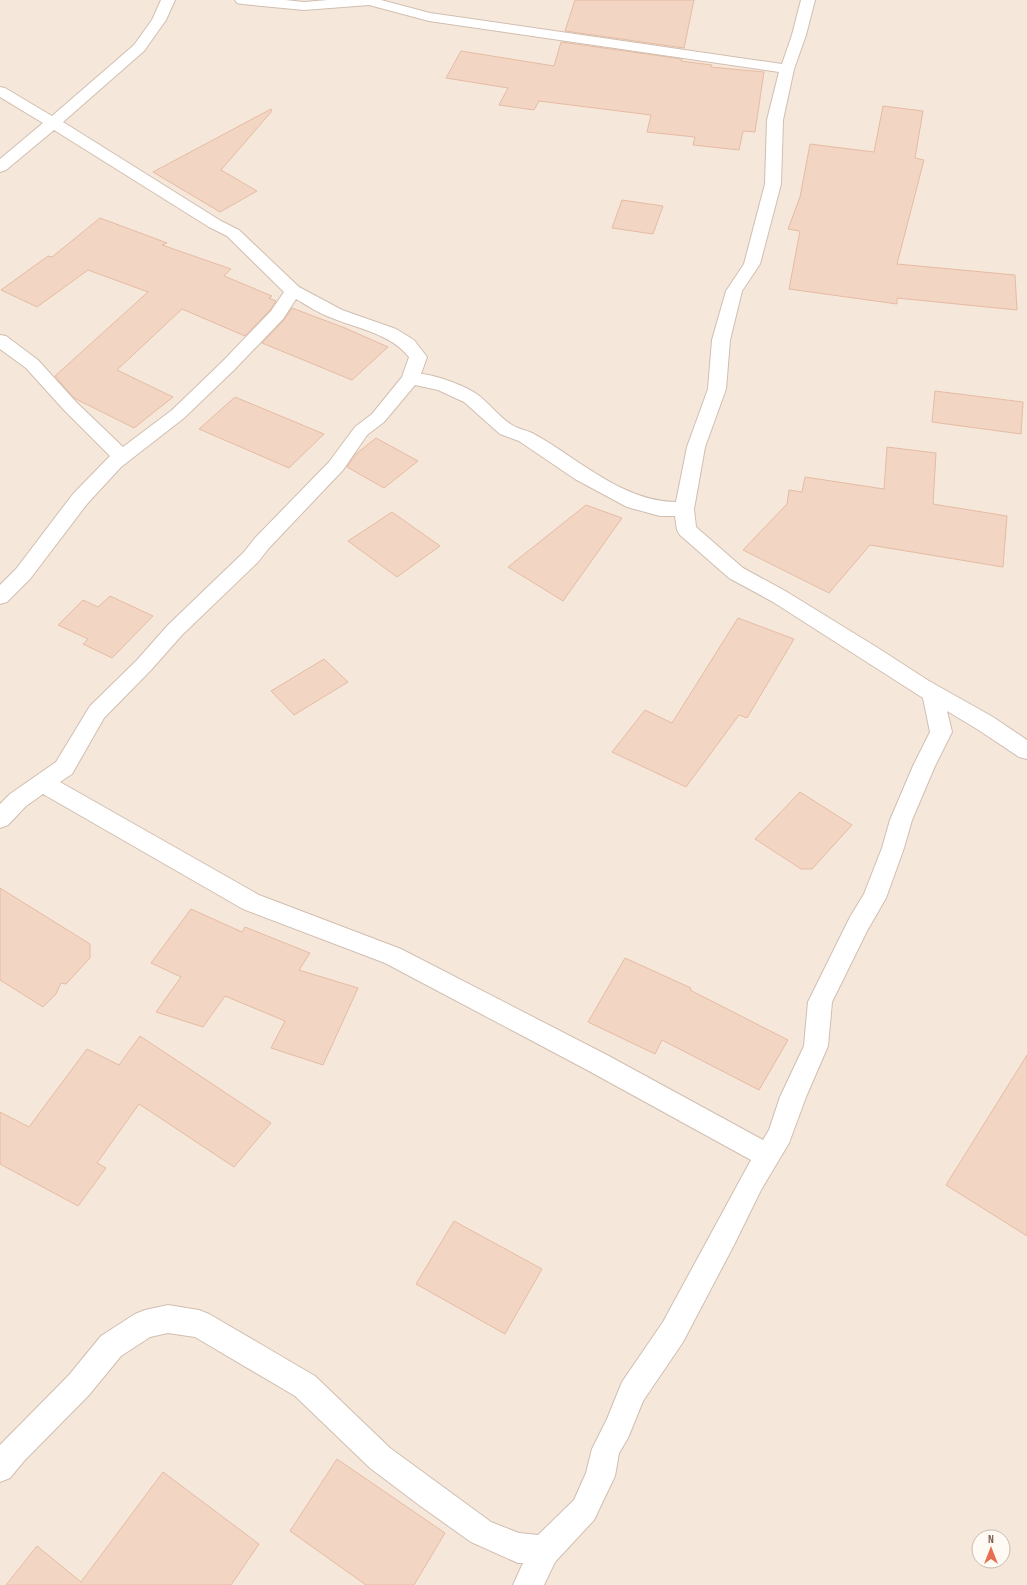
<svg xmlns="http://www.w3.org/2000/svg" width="1027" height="1585" viewBox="0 0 1027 1585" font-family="'Sofia Sans Condensed',sans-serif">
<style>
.residential{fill:#f5e8da;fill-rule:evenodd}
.building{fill:#f3d5c3;stroke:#e6bba3}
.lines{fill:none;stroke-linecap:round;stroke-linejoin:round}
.minor-casing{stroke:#d1beb0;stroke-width:2}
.minor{fill:#fff;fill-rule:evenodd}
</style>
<rect width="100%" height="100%" fill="#fdf6ec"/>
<path class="residential" d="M0,0H1027V1585H0ZM979,1537H1003V1561H979Z"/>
<path class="building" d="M575,0H694L684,48L565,31Z
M561,42L682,59L681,61L712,65L711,67L764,72L755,132L743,131L739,150L693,145L695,137L647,132L651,115L539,101L534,110L499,105L508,88L446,78L461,51L554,66Z
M883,106L923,111L915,158L924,160L897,264L1015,275L1017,310L897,298V304L789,289L800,231L788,229L800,197L810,144L874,152Z
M271,109L272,111L221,170L257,191L220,212L153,172Z
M622,200L663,206L653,234L612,228Z
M100,218L167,243L162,245L231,269L224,276L272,296L269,298L276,301L270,310L245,336L182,309L117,370L173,397L134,428L74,398L55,376L148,292L88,270L37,307L1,290L48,256L52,257Z
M292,308L345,328L388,347L352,380L262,343L284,320Z
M935,391L1023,402L1021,434L932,422Z
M235,397L324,434L289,468L199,429Z
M376,438L418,461L384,488L347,467L356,454Z
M887,447L936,453L933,504L1007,516L1003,567L870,545L829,593L743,550L787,504L789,490L802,492L805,477L884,489Z
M586,505L622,518L563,601L508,567Z
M392,512L440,546L397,577L348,541Z
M110,596L153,616L112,658L83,644L88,639L58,625L83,600L98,607Z
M738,618L794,639L747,718L739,715L686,787L612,752L645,710L672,723Z
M324,659L348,682L294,715L271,691Z
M800,792L852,825L812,869H801L755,839Z
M0,888L90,944V958L66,984L61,983L56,994L43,1007L0,980Z
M191,909L242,932L245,927L310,953L299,970L358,988L323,1065L271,1048L285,1021L225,996L203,1027L156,1012L181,977L151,963Z
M625,958L691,988L690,990L788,1040L759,1090L662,1040L655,1054L588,1022Z
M140,1036L271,1123L234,1167L139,1104L97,1163L106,1168L78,1206L0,1164V1112L29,1127L87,1049L119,1065Z
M1027,1055V1236L946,1185Z
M454,1221L542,1269L505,1334L416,1284Z
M337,1459L445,1533L414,1585H366L290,1531Z
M163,1472L259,1544L231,1585H6L37,1546L81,1582Z"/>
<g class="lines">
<defs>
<path id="minor" d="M161,0H175L166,20L144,51L63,122L221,221L239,230L299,287L342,310L396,329L414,340L427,357L421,374C436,375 466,386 478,395C490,404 499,417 512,425C518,429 526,430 532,433C577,457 622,502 676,502L687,447L708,389L712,340L726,291L744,264L765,184L767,120L779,72L429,21L369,5L304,10L242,4L237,3L235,0H285L304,2L328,0H381L430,13L782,64L792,35L801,0H815L806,35L794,69L783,120L781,184L760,264L742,291L730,340L726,389L705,447L694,509L696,527L743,568L787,592L878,648L929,681L993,717L1027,740V759L1019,757L977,729L947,711L952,732L935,766L912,820L904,848L886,898L867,931L832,1002L828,1046L806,1097L789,1143L761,1190L734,1245L683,1342L643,1401L628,1438L619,1453L615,1476L594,1520L555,1562L544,1585H513L523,1563H518L471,1542L419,1505L370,1468L295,1396L195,1337L168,1333L150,1337L121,1356L89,1395L24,1461L10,1478L0,1482V1445L69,1375L101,1336L135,1314L145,1310L168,1305L199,1310L209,1314L315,1376L390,1448L491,1522L519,1533L538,1535L574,1500L586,1473L592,1449L607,1419L622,1382L663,1322L751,1160L589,1071L385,963L243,909L43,794L26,806L8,825L0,828V804L10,794L56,762L90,706L137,660L168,625L244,552L255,538L329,462L355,427L372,414L402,377L409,357C391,334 359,329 332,318C320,314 308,306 296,299L283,319L234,370L184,418L121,467L87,504L30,579L7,602L0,604V585L16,569L73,494L110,456L64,410L26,368L0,349V335L6,336L38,360L76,402L123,447L172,410L222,362L271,311L284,292L227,236L209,227L54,130L6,170L0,172V159L43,123L0,97V87L5,88L52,116L134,45L152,20ZM415,385L438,390L464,402L500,434L519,441L575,479L627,507L660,516H675L677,530L680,535L729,578L773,602L923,698L930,732L913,766L890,820L882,848L864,894L850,917L808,1002L804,1046L780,1097L769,1130L763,1140L607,1055L401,949L259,895L60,782L72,774L104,718L151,670L182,635L258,562L269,548L343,470L367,435L384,422Z"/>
</defs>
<use href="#minor" class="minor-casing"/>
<use href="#minor" class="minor"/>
</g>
<g transform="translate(991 1549)"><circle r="19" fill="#fffaf3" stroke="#cabbb1"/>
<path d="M0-3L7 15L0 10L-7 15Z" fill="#e76f51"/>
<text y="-6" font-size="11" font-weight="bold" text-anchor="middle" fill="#7a5c4d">N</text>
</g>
</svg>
